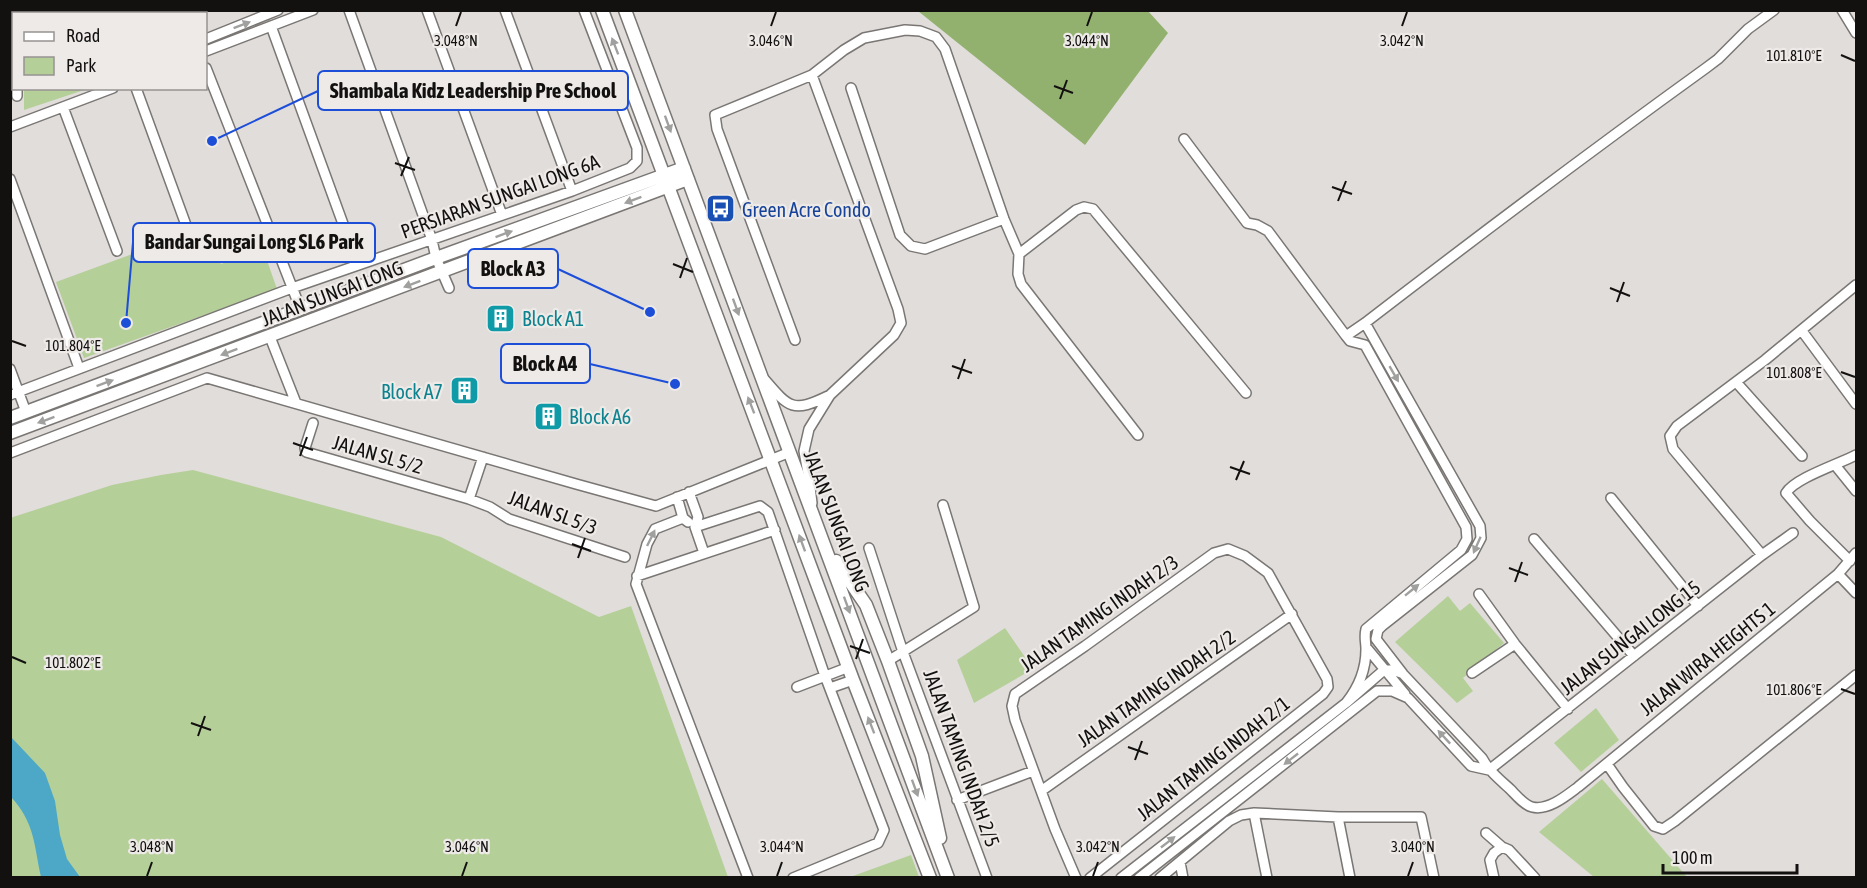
<svg xmlns="http://www.w3.org/2000/svg" width="1867" height="888" viewBox="0 0 1867 888" font-family="'Asap Condensed',sans-serif">
<style>
.green{fill:#b5cf99}
.forest{fill:#92b16e}
.water{fill:#4da8c7}
.lines{fill:none;stroke-linecap:round;stroke-linejoin:round}
.street-casing{stroke:#797674;stroke-width:12}
.secondary-casing{stroke:#797674;stroke-width:15}
.street{stroke:#fff;stroke-width:9}
.secondary{stroke:#fff;stroke-width:12}
.oneway{fill:#a0a09f}
.ticks{fill:none;stroke:#121110;stroke-width:2}
.labels{text-anchor:middle;dominant-baseline:central;stroke-width:4.5;stroke-linejoin:round;paint-order:stroke}
.street-label{font-size:20px;fill:#121110;stroke:#eeeae8}
.transit-label{font-size:20px;fill:#164399;stroke:#eeeae8;text-anchor:start}
.culture-label{font-size:20px;fill:#0d838f;stroke:#eeeae8;text-anchor:start}
.ticks-label{font-size:15px;text-anchor:middle;fill:#121110;stroke:#eeeae8;stroke-width:4.5;stroke-linejoin:round;paint-order:stroke}
.leader{fill:none;stroke:#1d4ed8;stroke-width:2}
.callout-dot{fill:#1d4ed8;stroke:#eeeae8;stroke-width:2}
.callout{fill:#eeeae8;stroke:#1d4ed8;stroke-width:2}
.callout-label{font-size:21px;text-anchor:middle;font-weight:bold;fill:#121110}
</style>
<rect width="100%" height="100%" fill="#e1dddb"/>
<path class="green" d="M24,89V88L87,89L24,110Z
M206,227L221,264L263,249L277,289L84,358L56,282Z
M193,470L441,537L599,617L631,606L728,877H11L10,518L112,485L161,475Z
M1448,596L1460,611L1470,603L1504,643L1463,678L1473,691L1457,703L1395,642Z
M1005,628L1033,669L974,703L957,660Z
M1596,708L1619,740L1581,772L1554,743Z
M1602,779L1687,877H1594L1539,832Z
M911,855L919,877H850Z"/>
<path class="forest" d="M918,11H1148L1168,33L1085,145Z"/>
<path class="water" d="M11,737L45,773L55,801L60,835L67,859L80,877H41C34,845 35,823 11,797Z"/>
<g class="lines">
<defs>
<path id="street" d="M101,10L103,14
M181,10L182,14
M349,10L432,240L436,258L449,288
M427,10L502,215
M505,10L572,191
M1842,10L1856,33
M26,14V10
M10,20L14,21
M271,26L358,265
M206,39L278,10
M206,51L313,10
M10,68L14,67
M206,68L301,310
M136,88L186,225
M851,88L900,235L911,246L925,249L1004,219
M17,96V88
M63,107L117,251
M10,127L113,88
M1184,139L1247,223L1257,225L1268,231L1346,336L1350,341L1365,345L1466,527L1467,539L1461,550L1366,629C1364,637 1366,642 1366,649C1366,670 1359,687 1346,703
M10,179L79,368
M1019,254L1076,210L1084,207L1093,209L1246,393
M1365,323L1480,526L1481,538L1472,555L1382,626L1378,630L1376,639L1403,674L1482,758C1489,771 1499,779 1510,789C1516,795 1524,805 1532,807C1548,811 1566,796 1578,787L1838,574L1856,553
M1802,331L1856,404
M1346,336L1365,323C1478,236 1591,151 1706,68L1718,59L1748,29L1774,10
M270,337L296,403
M795,340L717,129L715,115L812,75L844,50L864,38L905,30L920,31L936,37L945,49L1004,219L1019,254L1018,274L1021,284L1138,435
M10,369L26,412
M765,380C789,408 793,413 828,396
M1736,382L1802,456
M10,395L292,288L572,191L630,168L637,161V148L584,10
M313,423L305,448L306,452L469,499L490,507L509,519L625,557
M10,453L207,378L576,484L656,506L790,452
M1835,465L1856,491
M689,492L698,517L695,527L704,553
M677,497L683,518L688,522
M1611,498L1698,606
M469,499L483,457
M812,503L809,479L804,451L809,429L830,395L894,335L901,323L898,309L812,75
M683,518L655,529L647,544L636,584L748,878
M695,527L760,506L768,512L825,676L884,830L878,843L793,878
M1534,539L1634,656
M869,548L903,652L987,878
M1762,555L1673,449L1670,436L1677,426L1765,360L1856,285
M1850,561L1810,521L1786,493C1795,478 1839,464 1856,455
M1838,574L1856,593
M637,576L775,530
M1479,594L1515,644L1568,709
M1366,647L1405,694
M888,661L974,607L943,505
M1472,673L1515,644
M797,687L849,667
M830,688L853,680
M1607,764L1623,787L1654,826L1663,829L1675,821L1856,675
M1489,770L1762,555L1793,533
M1041,791L1292,614
M957,800L1033,771
M1254,813L1267,878
M1338,817L1350,878
M1486,833L1502,847
M1180,862L1183,878
M1076,878L1055,829L1015,720L1012,706L1015,694L1085,646L1214,553L1228,549L1245,556L1268,573L1327,679L1328,687L1323,694L1090,878
M1121,878L1346,703L1384,670H1392L1401,673
M1139,878L1377,691H1392L1408,698L1471,766L1489,770
M1160,878L1229,821L1241,815L1254,813L1338,817H1421L1434,878
M1494,878L1490,860L1494,853L1502,847L1509,850L1535,878"/>
<path id="secondary" d="M602,10L853,680L930,878
M625,10L948,878
M10,418L436,258L684,168
M10,433L688,179
M836,561L866,605L888,661L922,756L940,838"/>
</defs>
<use href="#street" class="street-casing"/>
<use href="#secondary" class="secondary-casing"/>
<use href="#street" class="street"/>
<use href="#secondary" class="secondary"/>
</g>
<defs><path id="oneway-solid" d="M-6-.8H1V-3.2L6.5 0L1 3.2V.8H-6Z" transform="scale(1.5)"/></defs>
<g class="oneway">
<use href="#oneway-solid" transform="translate(242 25) rotate(-21)"/>
<use href="#oneway-solid" transform="translate(615 46) rotate(-111)"/>
<use href="#oneway-solid" transform="translate(668 124) rotate(70)"/>
<use href="#oneway-solid" transform="translate(633 200) rotate(159)"/>
<use href="#oneway-solid" transform="translate(504 234) rotate(-20)"/>
<use href="#oneway-solid" transform="translate(412 284) rotate(159)"/>
<use href="#oneway-solid" transform="translate(736 307) rotate(70)"/>
<use href="#oneway-solid" transform="translate(229 352) rotate(159)"/>
<use href="#oneway-solid" transform="translate(1394 374) rotate(60)"/>
<use href="#oneway-solid" transform="translate(105 383) rotate(-20)"/>
<use href="#oneway-solid" transform="translate(751 405) rotate(-111)"/>
<use href="#oneway-solid" transform="translate(46 420) rotate(160)"/>
<use href="#oneway-solid" transform="translate(651 538) rotate(-64)"/>
<use href="#oneway-solid" transform="translate(802 543) rotate(-110)"/>
<use href="#oneway-solid" transform="translate(1477 545) rotate(114)"/>
<use href="#oneway-solid" transform="translate(1412 590) rotate(-39)"/>
<use href="#oneway-solid" transform="translate(847 605) rotate(70)"/>
<use href="#oneway-solid" transform="translate(871 725) rotate(-111)"/>
<use href="#oneway-solid" transform="translate(1444 737) rotate(-133)"/>
<use href="#oneway-solid" transform="translate(1291 759) rotate(142)"/>
<use href="#oneway-solid" transform="translate(915 788) rotate(70)"/>
<use href="#oneway-solid" transform="translate(1168 842) rotate(-38)"/>
</g>
<path class="ticks" d="M456,26L461,12M771,26L776,12M1087,26L1092,12M1402,26L1407,12M1841,55L1855,61M1054,86L1073,93M1060,99L1067,80M395,163L415,170M401,176L409,157M1332,187L1352,194M1338,201L1346,181M673,264L693,272M680,278L687,258M1610,288L1630,296M1617,302L1624,282M12,341L26,346M952,366L972,373M1841,372L1855,377M958,379L965,359M293,443L313,450M300,456L307,437M1230,467L1250,474M1236,480L1244,461M572,544L591,551M578,558L585,538M1509,568L1528,575M1515,582L1522,562M850,646L870,653M12,657L26,663M856,659L863,639M1841,689L1855,694M191,723L211,730M198,736L205,716M1128,747L1148,754M1135,760L1142,741M147,876L152,862M462,876L467,862M777,876L782,862M1093,876L1098,862M1408,876L1413,862"/>
<defs>
<symbol id="bus-square" viewBox="-11 -11 22 22"><rect x="-9" y="-9" width="18" height="18" rx="4" fill="#1a4fb4" stroke="#eeeae8"/><path d="M-5-6H5V4H4V6H2V4H-2V6H-4V4H-5ZM-3.5-4V0h7V-4ZM-3.5 1.2v1.5H-2V1.2ZM2 1.2v1.5H3.5V1.2Z" fill="#fff"/></symbol>
<symbol id="building-square" viewBox="-11 -11 22 22"><rect x="-9" y="-9" width="18" height="18" rx="4" fill="#0f9aa8" stroke="#eeeae8"/><path d="M-4-6H4V6H1V3H-1V6H-4ZM-2.5-4.3h1.7v1.8h-1.7ZM.8-4.3h1.7v1.8H.8ZM-2.5-1h1.7V.8h-1.7ZM.8-1h1.7V.8H.8Z" fill="#fff"/></symbol>
</defs>
<g fill-rule="evenodd">
<use href="#bus-square" x="704" y="192" width="33" height="33"/>
<use href="#building-square" x="484" y="302" width="33" height="33"/>
<use href="#building-square" x="448" y="374" width="33" height="33"/>
<use href="#building-square" x="532" y="400" width="33" height="33"/>
</g>
<g class="labels">
<g class="street-label">
<text transform="translate(500 196) rotate(-20)">PERSIARAN SUNGAI LONG 6A</text>
<text transform="translate(332 293) rotate(-21)">JALAN SUNGAI LONG</text>
<text transform="translate(378 454) rotate(16)">JALAN SL 5/2</text>
<text transform="translate(553 512) rotate(20)">JALAN SL 5/3</text>
<text transform="translate(837 521) rotate(69)">JALAN SUNGAI LONG</text>
<text transform="translate(1099 613) rotate(-35)">JALAN TAMING INDAH 2/3</text>
<text transform="translate(1630 637) rotate(-38)">JALAN SUNGAI LONG 15</text>
<text transform="translate(1707 658) rotate(-39)">JALAN WIRA HEIGHTS 1</text>
<text transform="translate(1156 688) rotate(-35)">JALAN TAMING INDAH 2/2</text>
<text transform="translate(962 758) rotate(70)">JALAN TAMING INDAH 2/5</text>
<text transform="translate(1213 758) rotate(-38)">JALAN TAMING INDAH 2/1</text>
</g>
<g class="transit-label">
<text x="742" y="209">Green Acre Condo</text>
</g>
<g class="culture-label">
<text x="522" y="318">Block A1</text>
<text x="443" y="391" text-anchor="end">Block A7</text>
<text x="569" y="416">Block A6</text>
</g>
</g>
<g class="ticks-label">
<text x="456" y="46">3.048°N</text>
<text x="771" y="46">3.046°N</text>
<text x="1087" y="46">3.044°N</text>
<text x="1402" y="46">3.042°N</text>
<text x="1794" y="61">101.810°E</text>
<text x="73" y="351">101.804°E</text>
<text x="1794" y="378">101.808°E</text>
<text x="73" y="668">101.802°E</text>
<text x="1794" y="695">101.806°E</text>
<text x="152" y="852">3.048°N</text>
<text x="467" y="852">3.046°N</text>
<text x="782" y="852">3.044°N</text>
<text x="1098" y="852">3.042°N</text>
<text x="1413" y="852">3.040°N</text>
</g>
<path class="leader" d="M212 141L318 91M126 323L133 242M650 312L558 269M675 384L590 364"/>
<g class="callout-dot">
<circle cx="212" cy="141" r="6"/>
<circle cx="126" cy="323" r="6"/>
<circle cx="650" cy="312" r="6"/>
<circle cx="675" cy="384" r="6"/>
</g>
<g class="callout">
<rect x="318" y="71" width="310" height="39" rx="6"/>
<rect x="133" y="223" width="242" height="39" rx="6"/>
<rect x="468" y="249" width="90" height="39" rx="6"/>
<rect x="501" y="344" width="89" height="39" rx="6"/>
</g>
<g class="callout-label">
<text x="473" y="98">Shambala Kidz Leadership Pre School</text>
<text x="254" y="249">Bandar Sungai Long SL6 Park</text>
<text x="513" y="276">Block A3</text>
<text x="545" y="371">Block A4</text>
</g>
<rect width="1867" height="888" fill="none" stroke="#121110" stroke-width="24"/>
<rect x="12" y="12" width="195" height="78" fill="#eeeae8" stroke="#969392" stroke-width="1.5"/>
<rect x="24" y="32" width="30" height="9" fill="#ffffff" stroke="#969392" stroke-width="1.5"/>
<text x="66" y="42" font-size="18" fill="#121110">Road</text>
<rect x="24" y="57" width="30" height="18" fill="#b5cf99" stroke="#969392" stroke-width="1.5"/>
<text x="66" y="72" font-size="18" fill="#121110">Park</text>
<path d="M1663 864v9h134v-9" fill="none" stroke="#121110" stroke-width="3"/>
<text x="1672" y="864" font-size="18" fill="#121110" stroke="#eeeae8" stroke-width="4.5" paint-order="stroke">100 m</text>
</svg>
